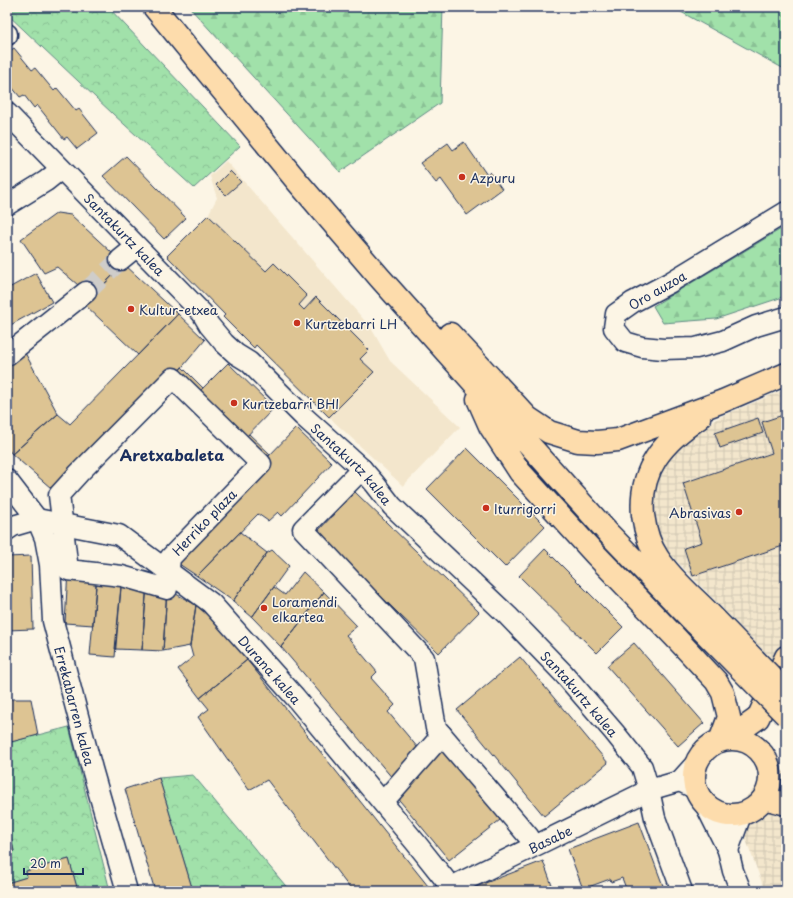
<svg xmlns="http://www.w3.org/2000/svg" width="793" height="898" viewBox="0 0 793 898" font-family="'Playpen Sans',sans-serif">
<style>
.built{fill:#f3e6cc}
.industrial{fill:url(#industrial-grid)}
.forest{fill:url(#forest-firs);stroke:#5e8884}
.park{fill:url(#park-crowns);stroke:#5e8884}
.building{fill:#ddc493;stroke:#1b2f5e}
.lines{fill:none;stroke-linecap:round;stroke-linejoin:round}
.minor-tunnel{stroke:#cfcdca;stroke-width:20;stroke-dasharray:20 10;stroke-linecap:butt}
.minor-casing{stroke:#1b2f5e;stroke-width:23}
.major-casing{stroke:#1b2f5e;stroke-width:25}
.minor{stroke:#fcf5e5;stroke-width:20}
.major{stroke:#fddcac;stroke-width:22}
.major-bridge-casing{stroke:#1b2f5e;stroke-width:25;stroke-linecap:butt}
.major-bridge{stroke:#fddcac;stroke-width:22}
.poi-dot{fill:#c8321e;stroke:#fcf5e5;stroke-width:1.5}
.labels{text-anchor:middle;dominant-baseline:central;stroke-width:3;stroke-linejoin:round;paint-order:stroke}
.poi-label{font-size:13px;fill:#1b2f5e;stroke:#fcf5e5;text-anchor:start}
.street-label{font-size:13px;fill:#1b2f5e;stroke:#fcf5e5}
.quarter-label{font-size:15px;font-weight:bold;fill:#1b2f5e;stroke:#fcf5e5}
</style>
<defs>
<pattern id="industrial-grid" width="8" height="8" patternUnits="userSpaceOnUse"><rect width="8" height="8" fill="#f3e6cc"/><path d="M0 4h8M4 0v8" fill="none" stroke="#d0c6b2"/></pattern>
<pattern id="forest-firs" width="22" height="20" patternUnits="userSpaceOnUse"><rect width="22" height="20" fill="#a1e1aa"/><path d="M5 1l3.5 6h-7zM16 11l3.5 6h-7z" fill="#8ac195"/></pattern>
<pattern id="park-crowns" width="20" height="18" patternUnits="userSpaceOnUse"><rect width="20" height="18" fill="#a1e1aa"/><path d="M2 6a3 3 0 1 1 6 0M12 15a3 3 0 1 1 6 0" fill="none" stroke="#8ac195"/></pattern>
</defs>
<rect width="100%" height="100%" fill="#fcf5e5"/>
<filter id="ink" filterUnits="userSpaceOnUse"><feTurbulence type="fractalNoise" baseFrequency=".025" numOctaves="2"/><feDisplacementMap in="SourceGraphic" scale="8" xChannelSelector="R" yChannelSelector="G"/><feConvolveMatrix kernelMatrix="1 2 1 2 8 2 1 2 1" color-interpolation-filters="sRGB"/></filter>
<g filter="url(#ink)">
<path class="built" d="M226,161L371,328L390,361L460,427L403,486L329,417L256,345L254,348L223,317L225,314L167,256L208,215L217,198L210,176Z"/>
<path class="industrial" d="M786,389V674L664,548L655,525L654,503L657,481L666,461L681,439L722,416Z
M775,764L786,774V891H765L735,810Z"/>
<path class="forest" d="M189,7H443L440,103L340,172Z
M672,7H786V70Z
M786,226V296L716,319L663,323L653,306Z"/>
<path class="park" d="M7,7H108L240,146L194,188L113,114L7,14Z
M69,727L110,891H78L69,859L26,871L27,877L7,883V853L14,851L7,822V743Z
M193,775L290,891H193L159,778Z"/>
<path class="building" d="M14,48L32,70L35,68L54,91L57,88L76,111L79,109L98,133L77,149L67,137L64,139L37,105L34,108L24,95L20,97L7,81V53Z
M464,142L487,175L490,172L502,189L467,215L441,179L436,183L420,163L448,143L453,150Z
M126,156L186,218L164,239L103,176Z
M230,171L241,182L226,195L216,185Z
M57,213L71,215L124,264L92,297L57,267L44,273L21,239Z
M208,215L266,271L274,263L307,296L299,305L304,310L316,297L369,350L360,359L374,372L329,417L256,345L254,348L223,317L225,315L167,256Z
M124,264L178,314L138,355L84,304Z
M36,273L52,302L7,327V289Z
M178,314L205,340L173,378L59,495L12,454L58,414L70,424Z
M24,351L58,414L12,454L7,448V365Z
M228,363L274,408L239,444L193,398Z
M182,367L203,388L193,398L173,378Z
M786,414V545L693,576L684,548L702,542L683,483L772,453L762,422Z
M758,418L763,433L720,448L715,433Z
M296,428L332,463L282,516L278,512L268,521L258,514L197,576L170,558Z
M249,434L270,454L261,464L239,444Z
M467,448L545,526L505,567L427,489Z
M355,492L479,612L439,653L316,533Z
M240,532L267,553L233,601L197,576Z
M545,549L623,627L597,653L519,576Z
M272,550L289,566L252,617L233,601L267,553Z
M31,556L33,629L7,630V557Z
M68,570L97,573L93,625L65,623Z
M303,572L324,592L281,647L252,617L274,587L285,595Z
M97,573L122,576L115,657L90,655Z
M122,576L147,583L142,650L115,649Z
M147,583L167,589L163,651L142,650Z
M167,589L196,605L190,646L163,651Z
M324,592L357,626L346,635L377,672L371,678L395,705L388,712L423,754L394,780L281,647Z
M196,605L226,632L247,660L200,698L178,669L193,657L190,646Z
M634,643L704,723L678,746L607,666Z
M520,657L608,763L544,816L457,710Z
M247,660L432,891H352L267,780L249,790L198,717L209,709L200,698Z
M7,699H31L38,735L11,742L7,726Z
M443,738L500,820L449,860L400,801L398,792Z
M159,778L193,891H155L125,789Z
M7,822L14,851L7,853Z
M639,822L665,891H627L622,878L611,882L610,879L583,889L568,849Z
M69,859L78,891H7V883L27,877L26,871Z
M543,861L554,891H468L467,890Z"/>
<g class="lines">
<path class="minor-tunnel" d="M86,292L120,260"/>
<defs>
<g id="minor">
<path d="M7,34V35"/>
<path id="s1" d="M7,113L202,313L209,325L224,343L236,354L249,362L303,416L362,469L375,484L392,506L508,616L564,674L614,732L642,767L649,790L655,818L682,891"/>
<path d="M7,205L46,181L61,169"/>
<path d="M786,212L669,283L633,302L616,314L614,328L625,342L642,347L663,349L696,348L723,341L756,326L786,317"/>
<path d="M120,260L136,247"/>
<path d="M7,355L86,292"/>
<path d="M173,378L261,464L170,558L167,589L122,576L68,570L59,495L79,473Z"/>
<path d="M362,469L303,529L424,658L436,728L529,837"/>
<path id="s2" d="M7,480L37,519L45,538L50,565L53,621L92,769L127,891"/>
<path id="s3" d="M7,530L13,526L37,519L119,535L211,603L295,697L416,843L451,887L453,891"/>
<path d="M680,781L696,789"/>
<path d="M383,802L442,735"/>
<path d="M706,806L728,850L733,871L741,891"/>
<path d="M728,850L741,815"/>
<path id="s4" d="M451,887L649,790L680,781L698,761"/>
</g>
<path id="major" d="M154,7L296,180L380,278L610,535L696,624
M450,334L528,418L549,432L578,441L597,442L618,440L723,401L786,374
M478,399L490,426L520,472L595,554L675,637L716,681L723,693L729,717L720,741
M699,418C663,442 639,469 643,515C645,530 649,545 658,558C671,578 691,595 708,612
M694 777a38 38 0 1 1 76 0a38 38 0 1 1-76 0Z
M728,739L758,718L786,657
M764,798L786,804"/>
</defs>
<use href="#minor" class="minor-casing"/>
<use href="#major" class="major-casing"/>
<use href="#minor" class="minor"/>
<use href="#major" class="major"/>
<defs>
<path id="major-bridge" d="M708,612L786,692
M696,624L786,715"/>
</defs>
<use href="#major-bridge" class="major-bridge-casing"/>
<use href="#major-bridge" class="major-bridge"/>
</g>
</g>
<g class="poi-dot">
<circle cx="462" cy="177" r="4"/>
<circle cx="131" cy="309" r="4"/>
<circle cx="297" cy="323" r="4"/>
<circle cx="234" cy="403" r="4"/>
<circle cx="486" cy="508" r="4"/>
<circle cx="739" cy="512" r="4"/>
<circle cx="264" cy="608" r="4"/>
</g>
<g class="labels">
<g class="poi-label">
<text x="470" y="177">Azpuru</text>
<text x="139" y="309">Kultur-etxea</text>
<text x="305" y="323">Kurtzebarri LH</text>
<text x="242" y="403">Kurtzebarri BHI</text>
<text x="494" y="508">Iturrigorri</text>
<text x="731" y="512" text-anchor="end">Abrasivas</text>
<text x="272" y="601">Loramendi<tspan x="272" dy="15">elkartea</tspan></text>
</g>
<g class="street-label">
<text stroke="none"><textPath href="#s1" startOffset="169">Santakurtz kalea</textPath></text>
<text transform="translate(657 290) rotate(-30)">Oro auzoa</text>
<text stroke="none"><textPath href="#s1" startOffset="493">Santakurtz kalea</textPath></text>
<text transform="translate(204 522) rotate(-46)">Herriko plaza</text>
<text stroke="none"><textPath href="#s3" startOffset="319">Durana kalea</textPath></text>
<text stroke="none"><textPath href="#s1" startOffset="817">Santakurtz kalea</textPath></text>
<text stroke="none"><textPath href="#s2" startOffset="241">Errekabarren kalea</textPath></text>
<text stroke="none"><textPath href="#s4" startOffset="110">Basabe</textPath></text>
</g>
<g class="quarter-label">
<text x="172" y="454">Aretxabaleta</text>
</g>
</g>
<rect width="793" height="898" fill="none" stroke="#fcf5e5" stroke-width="24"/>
<rect x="12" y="12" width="769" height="874" fill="none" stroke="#1b2f5e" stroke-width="1.5" filter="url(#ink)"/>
<path d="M24 868v6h59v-6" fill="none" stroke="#1b2f5e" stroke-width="2"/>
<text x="30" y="868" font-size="12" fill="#1b2f5e" stroke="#fcf5e5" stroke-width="3" paint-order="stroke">20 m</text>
</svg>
